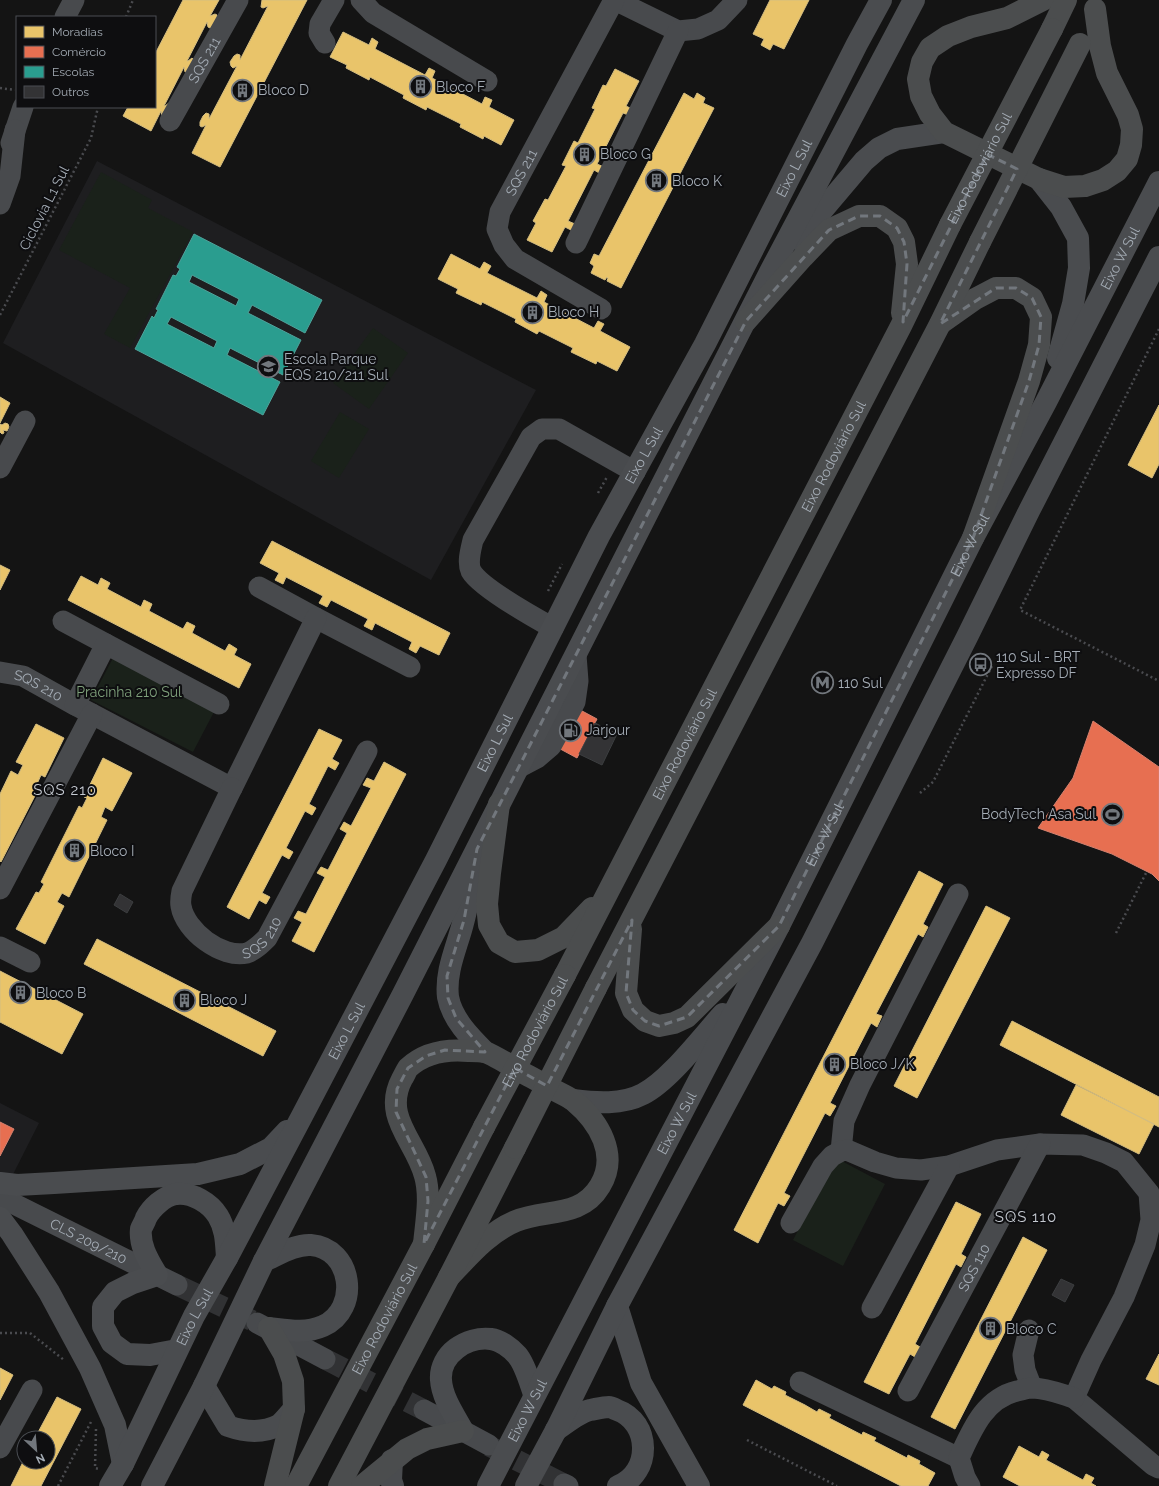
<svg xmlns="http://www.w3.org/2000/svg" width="1159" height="1486" viewBox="0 0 1159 1486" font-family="Raleway,sans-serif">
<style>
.built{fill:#1e1e20}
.green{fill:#1a211a}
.homes{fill:#e9c46a;stroke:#d4bd80}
.shops{fill:#e76f51;stroke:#d3816f}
.schools{fill:#2a9d8f;stroke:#4fa29a;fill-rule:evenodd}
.building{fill:#333335;stroke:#3c3e40}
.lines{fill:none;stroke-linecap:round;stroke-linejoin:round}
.minor-tunnel{stroke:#313234;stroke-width:21;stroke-dasharray:21 10;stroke-linecap:butt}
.path{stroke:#4a4b4f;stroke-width:2.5;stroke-dasharray:2 3;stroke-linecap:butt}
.minor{stroke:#484a4d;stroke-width:21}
.major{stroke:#4a4c4f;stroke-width:22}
.highway{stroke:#4b4d4e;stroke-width:22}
.highway-bridge{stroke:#4b4d4e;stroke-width:22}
.marked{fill:none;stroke:#72777d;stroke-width:3;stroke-dasharray:8 5;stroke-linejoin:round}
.labels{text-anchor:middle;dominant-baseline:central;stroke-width:4;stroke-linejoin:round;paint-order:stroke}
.street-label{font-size:14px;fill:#a4acb5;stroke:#0e0e10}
.poi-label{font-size:14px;fill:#a4acb5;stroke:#0e0e10;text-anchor:start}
.park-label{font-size:14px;fill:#7fa07b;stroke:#0e0e10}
.neighbourhood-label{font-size:15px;letter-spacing:1px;fill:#c5cad1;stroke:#0e0e10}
</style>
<rect width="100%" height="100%" fill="#141414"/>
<path class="built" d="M97,161L536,390L431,580L3,343Z
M0,1103L39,1123L0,1200Z"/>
<path class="green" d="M101,172L152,200L148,208L193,232L130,348L104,334L130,288L59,250Z
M373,328L408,353L369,409L333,383Z
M340,412L369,429L339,478L311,461Z
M114,656L215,710L193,752L91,700Z
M836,1158L885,1184L843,1266L793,1240Z"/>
<path class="homes" d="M183,0H219L210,16L215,14L217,15V20L214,25L210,28L208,27L207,22L187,61H188L192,58L194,60L187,72H185L184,67L164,106H165L169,103L162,116L161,111L151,131L123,116L128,107H155V54Z
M262,0H307L220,167L192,153L206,125L202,127L200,126V122L203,116L206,113L209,114V119L237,66L233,68L231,66L230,62L234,56L237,54L240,55V60L268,6L263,8L261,7Z
M770,0H809L784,49L773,44L770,50L761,45L764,39L753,34Z
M343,32L369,45L372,38L378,42L375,49L425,75L429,68L435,71L432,78L482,104L485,97L492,100L489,107L514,120L501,145L484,136L483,139L460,127L461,124L427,107L426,110L403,98L404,95L370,77L369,80L346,68L347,65L330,57Z
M615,69L639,81L626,106L634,110L631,116L623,113L597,164L604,167L601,174L594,170L568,221L575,224L571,230L565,227L552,252L527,240L536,223L533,221L545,199L548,200L566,166L562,165L574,141L578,143L595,109L592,108L603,85L606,86Z
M684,93L694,99L697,93L705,98L703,103L714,108L621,288L607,281L608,278L607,277L605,280L591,273L594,266L590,263L594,254L599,256Z
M451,254L480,269L484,262L491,266L487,273L537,298L541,291L547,295L544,302L594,328L598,321L604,324L600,331L630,347L617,371L597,361L596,364L571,352L573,348L539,331L537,334L515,322L516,319L482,302L481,305L456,293L458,289L438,279Z
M0,397L10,403L0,423Z
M1159,405V464L1152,478L1128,465Z
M5,423L8,424L9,427L7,431L3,430L4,433L2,434L0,432V424L2,425Z
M272,541L450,633L439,655L420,646L416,653L409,649L412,642L375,623L372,630L364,626L368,619L331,600L327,607L319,603L323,596L286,577L283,584L275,580L279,573L260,563Z
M0,565L10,570L0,590Z
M81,576L98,585L101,578L110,583L107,589L141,607L144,600L152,604L149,611L183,629L187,622L195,626L192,633L225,651L229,644L237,649L234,655L251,664L239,688L68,600Z
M36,724L64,738L45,777L41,775L37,784L40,786L1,862L0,861V794L11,771L18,775L23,765L16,762Z
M319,729L342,740L332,759L339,763L335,770L328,766L309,804L316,808L312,815L305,811L286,848L293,852L289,859L282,855L262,893L270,897L266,904L259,900L249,919L227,907Z
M103,758L132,773L112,811L105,807L101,817L107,820L69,897L62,893L57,902L64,906L45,944L16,929L36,892L39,893L40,891L44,884L41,882L79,806L82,808L87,798L84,797Z
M384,762L406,774L314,952L292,941L302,922L294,918L298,911L306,914L325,877L317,873L321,867L328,870L347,833L340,829L344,822L351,826L371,788L363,785L367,778L374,781Z
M919,871L943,884L923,924L928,927L923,937L918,934L876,1014L882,1016L877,1027L871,1023L830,1103L836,1106L830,1116L825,1113L784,1193L790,1196L784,1206L778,1203L758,1243L734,1230Z
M986,906L1010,918L917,1098L894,1086Z
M97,939L276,1031L263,1056L84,964Z
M0,971L83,1014L62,1054L0,1022Z
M1012,1021L1159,1097V1127L1000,1045Z
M1076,1085L1154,1124L1139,1154L1061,1115Z
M956,1202L981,1214L961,1254L966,1257L961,1267L956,1264L915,1344L920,1347L915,1357L910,1354L889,1394L864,1382Z
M1023,1237L1047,1250L955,1429L931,1417Z
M1159,1354V1385L1146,1379Z
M0,1368L13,1375L0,1400Z
M756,1380L772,1389L774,1386L786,1392L785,1395L805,1405L817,1412L819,1409L831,1415L829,1418L862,1435L863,1432L876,1438L874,1441L907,1458L908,1455L920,1461L919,1464L935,1473L928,1486H901L743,1405Z
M57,1397L81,1409L41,1486H11L24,1460V1462H48V1438H35Z
M1019,1446L1039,1457L1042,1451L1049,1455L1046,1460L1083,1480L1086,1474L1094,1478L1091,1483L1096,1486H1020L1003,1477Z"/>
<path class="shops" d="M571,705L597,719L577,758L551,744Z
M1093,721L1159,767V881L1152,874L1112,854L1038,828L1073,778Z
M0,1122L14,1129L0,1156Z"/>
<path class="schools" d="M194,234L322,300L305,333L252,305L248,313L301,340L283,375L230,348L227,355L280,382L263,415L135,349L152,316L154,318L158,310L156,309L173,275L176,276L180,269L177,267ZM192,275L239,299L236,306L189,282ZM171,317L217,341L214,348L167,324Z"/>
<path class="building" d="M595,723L617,734L602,765L579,754Z
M120,894L133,902L127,913L114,905Z
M1061,1279L1074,1285L1065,1302L1052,1295Z"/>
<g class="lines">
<path class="minor-tunnel" d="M177,1285L255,1322
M325,1359L424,1410
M489,1446L564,1484"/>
<path class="path" d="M126,17L133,0
M0,88L15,90
M0,315L91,138L98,107
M1159,329L1020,610L1159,681
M598,493L607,477
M548,591L562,564
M920,793L933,782L993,664
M1116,933L1146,873
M0,1333H30L64,1360
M96,1429L95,1468L99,1469
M747,1440L837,1486
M58,1486L92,1420"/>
<g class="minor">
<path d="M361,0L373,13L487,81"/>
<path d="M615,0L678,31L698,29L718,20L737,0"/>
<path d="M65,17L74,0"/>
<path d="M325,43L319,33L320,24L334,0"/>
<path id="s1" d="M170,121L238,0"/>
<path d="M11,143L23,107"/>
<path d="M0,204L10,176L15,130"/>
<path d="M576,243L678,31"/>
<path id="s2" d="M601,309L515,259L504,245L497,229L500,212L614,0"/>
<path d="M0,468L25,421"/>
<path d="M259,587L316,618L410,667"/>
<path d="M63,621L106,644"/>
<path d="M553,628C535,618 480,587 471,571C467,562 471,549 473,540L531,437L542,429H559L635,472"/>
<path id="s3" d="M0,672L23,676L75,705L232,788L316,618"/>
<path d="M75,705L106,644L219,704"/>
<path d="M518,768L537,758L551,746L575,702L578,681L576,655"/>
<path id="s4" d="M232,788L182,891C181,896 180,901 181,906C185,931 222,959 247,953C255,950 261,944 267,938L367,751"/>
<path d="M0,889L92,714"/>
<path d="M0,947L30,962"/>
<path d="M841,1151L844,1121L860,1085L958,894"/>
<path id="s5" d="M0,1197L177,1285"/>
<path d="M791,1223L823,1166L832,1156L841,1151L847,1150L875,1162L896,1168L921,1170L949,1166L997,1150L1040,1144L1083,1145L1106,1153L1124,1162L1149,1193L1151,1220L1145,1245L1124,1297L1091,1360L1074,1398L1153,1465L1159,1468"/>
<path d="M872,1308L949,1166"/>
<path d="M257,1323L325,1359"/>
<path d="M1029,1330L1023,1355L1025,1370L1032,1388"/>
<path d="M800,1382L959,1458"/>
<path id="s6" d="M908,1391L1040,1144"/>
<path d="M424,1410L489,1445"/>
<path d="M0,1448L32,1390"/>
<path d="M564,1484L568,1486"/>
<path d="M970,1486L965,1477L959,1458C972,1430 984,1399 1017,1391C1022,1390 1028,1388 1032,1388C1047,1388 1061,1394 1074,1398"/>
</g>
<g class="major">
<path d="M1039,179L1061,207L1078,238L1079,268L1073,304L1058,358"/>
<path d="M798,239L864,161L879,148L897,139L944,132"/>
<path d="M474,869C471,887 468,905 463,923C457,947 445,971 448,997C452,1019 470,1037 485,1052"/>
<path d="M573,1100C596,1103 622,1105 643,1094C669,1081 702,1037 723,1014"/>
<path d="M0,1183L17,1185L54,1183L198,1174L240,1164L271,1148L287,1131"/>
<path d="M0,1218L12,1234L49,1292L90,1368L115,1425L123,1464"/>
<path d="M264,1261C278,1255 295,1244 311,1245C352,1248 361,1309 323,1326C305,1334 287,1330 269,1328"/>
<path d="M617,1306L641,1383L699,1486"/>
<path d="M177,1350L150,1355L127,1354L112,1343L103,1326V1307L115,1292L133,1283L157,1275C149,1261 139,1246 141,1229C142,1226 145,1222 146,1218C151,1208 164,1196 176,1194C192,1192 210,1203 218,1216C226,1229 226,1243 227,1258"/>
<path d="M204,1386L228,1426C245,1432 262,1434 279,1425C284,1421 289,1414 294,1409"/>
<path d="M556,1430C565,1424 580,1412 590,1410C596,1409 603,1407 609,1407C611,1407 615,1409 617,1410C651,1422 652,1473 618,1486"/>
<path d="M463,1431C455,1416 442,1398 441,1380C439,1354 467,1336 491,1339C500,1340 511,1348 517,1355C525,1364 530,1383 534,1394"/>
<path d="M392,1460L391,1480L393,1486"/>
<path id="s7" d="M110,1486L123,1464L194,1316L227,1258L302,1116L436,860L599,536L705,344L857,44L881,0"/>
<path d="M152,1486L204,1386L264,1261L403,994L770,272L914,0"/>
<path id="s8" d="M488,1486L779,926L973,538L1046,402L1159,182"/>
<path d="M526,1486L556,1430L617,1306L812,943L967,637L1029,511L1159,257"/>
</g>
<g class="highway">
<path d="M1043,0L1007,18L971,27L948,36L930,48L922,62L918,79L921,96L930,114L944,132L1039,179L1064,187L1085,186L1103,180L1117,171L1127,159L1131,145L1132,129L1128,115L1107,73L1100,46L1095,9"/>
<path d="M1052,29L1066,0"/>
<path d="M746,321L803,257L829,230L859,216H880L897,228L904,242L907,264L902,313"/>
<path d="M941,323L975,299L996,288H1016L1032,298L1041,317L1039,345L1029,381L973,538"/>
<path d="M499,804L490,873L487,904L489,925L499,943L515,952L538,950L564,937L592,908"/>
<path d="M631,929L626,993L633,1010L645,1021L659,1026L674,1023L687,1017L779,926"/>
<path id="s9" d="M565,975L901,326L950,225"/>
<path d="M596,988L940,324L980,242"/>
<path d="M424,1244C426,1222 431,1197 425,1176C416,1141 382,1117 402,1079C404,1076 406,1071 408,1068C425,1052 448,1049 469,1051C474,1051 481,1051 485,1052C496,1056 514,1068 525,1074C537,1080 548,1087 560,1093C564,1095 570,1098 574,1101C599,1122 619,1155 600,1186C581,1218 546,1209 516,1221C489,1232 469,1256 449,1277"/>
<path d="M269,1328L284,1354L293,1381L294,1409L275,1486"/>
<path id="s10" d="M296,1486L424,1244L484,1127"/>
<path d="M339,1486L449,1277L515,1148"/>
<path d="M362,1486L407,1449L427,1439L463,1431"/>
</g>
<g class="highway-bridge">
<path id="s11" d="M950,225L1052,29"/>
<path d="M980,242L1080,44"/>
<path id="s12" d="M484,1127L565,975"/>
<path d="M515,1148L596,988"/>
</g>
</g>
<path class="marked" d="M987,154L1017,169L940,324L996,288H1016L1032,298L1041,317L1039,345L1029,381L973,538L779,926L687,1017L659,1026L645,1021L633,1010L626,993L632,920L547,1086L515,1068L424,1244L428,1201L426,1177L396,1112L397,1089L408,1068L426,1056L445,1050L485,1052L456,1018L448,998L447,976L464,920L477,849L746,321L829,230L859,216H880L897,228L904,242L907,264L903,322Z"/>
<defs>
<symbol id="building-ring" viewBox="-11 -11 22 22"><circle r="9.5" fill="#0e0e10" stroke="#72777d" stroke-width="1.5"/><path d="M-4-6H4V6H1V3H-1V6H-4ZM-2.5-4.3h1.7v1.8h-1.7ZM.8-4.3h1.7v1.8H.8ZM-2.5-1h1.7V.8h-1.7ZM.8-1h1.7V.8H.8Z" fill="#72777d"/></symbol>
<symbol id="school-ring" viewBox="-11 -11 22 22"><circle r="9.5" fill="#0e0e10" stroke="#72777d" stroke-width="1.5"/><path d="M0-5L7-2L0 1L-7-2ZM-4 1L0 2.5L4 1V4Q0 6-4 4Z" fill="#72777d"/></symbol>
<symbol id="bus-ring" viewBox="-11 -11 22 22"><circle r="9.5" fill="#0e0e10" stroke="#72777d" stroke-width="1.5"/><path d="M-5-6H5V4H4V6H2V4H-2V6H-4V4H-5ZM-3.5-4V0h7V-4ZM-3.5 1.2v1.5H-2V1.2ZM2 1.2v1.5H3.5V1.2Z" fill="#72777d"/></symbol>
<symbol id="metro-ring" viewBox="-11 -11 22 22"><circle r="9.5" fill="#0e0e10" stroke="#72777d" stroke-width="1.5"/><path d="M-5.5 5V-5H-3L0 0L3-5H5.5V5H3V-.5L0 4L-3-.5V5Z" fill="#72777d"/></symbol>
<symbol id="fuel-ring" viewBox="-11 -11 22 22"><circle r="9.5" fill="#0e0e10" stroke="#72777d" stroke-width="1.5"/><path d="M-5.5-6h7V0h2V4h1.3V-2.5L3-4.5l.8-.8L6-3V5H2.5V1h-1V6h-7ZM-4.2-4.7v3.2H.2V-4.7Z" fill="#72777d"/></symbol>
<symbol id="stadium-ring" viewBox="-11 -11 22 22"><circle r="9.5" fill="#0e0e10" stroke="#72777d" stroke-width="1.5"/><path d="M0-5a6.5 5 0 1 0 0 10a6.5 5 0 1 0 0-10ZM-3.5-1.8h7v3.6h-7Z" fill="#72777d"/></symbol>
</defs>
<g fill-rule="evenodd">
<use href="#building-ring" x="408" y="74" width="25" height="25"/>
<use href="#building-ring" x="230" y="78" width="25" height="25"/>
<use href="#building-ring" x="572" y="142" width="25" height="25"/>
<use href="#building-ring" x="644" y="168" width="25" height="25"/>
<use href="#building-ring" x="520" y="300" width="25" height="25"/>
<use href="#school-ring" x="256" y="354" width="25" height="25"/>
<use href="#bus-ring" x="968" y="652" width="25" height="25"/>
<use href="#metro-ring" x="810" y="670" width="25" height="25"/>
<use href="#fuel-ring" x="558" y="718" width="25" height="25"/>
<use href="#stadium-ring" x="1100" y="802" width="25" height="25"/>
<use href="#building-ring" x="62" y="838" width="25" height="25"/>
<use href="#building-ring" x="8" y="980" width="25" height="25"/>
<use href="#building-ring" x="172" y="988" width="25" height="25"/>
<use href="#building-ring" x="822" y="1052" width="25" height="25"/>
<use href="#building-ring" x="978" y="1316" width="25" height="25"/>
</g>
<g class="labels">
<g class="street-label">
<text stroke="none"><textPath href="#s1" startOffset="70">SQS 211</textPath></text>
<text stroke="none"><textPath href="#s7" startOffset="1485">Eixo L Sul</textPath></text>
<text stroke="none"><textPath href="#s11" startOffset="64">Eixo Rodoviário Sul</textPath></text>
<text stroke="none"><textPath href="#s2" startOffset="197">SQS 211</textPath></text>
<text transform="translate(44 208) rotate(-63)">Ciclovia L1 Sul</text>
<text stroke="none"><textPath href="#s8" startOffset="1381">Eixo W Sul</textPath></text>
<text stroke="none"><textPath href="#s7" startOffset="1161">Eixo L Sul</textPath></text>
<text stroke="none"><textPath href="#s9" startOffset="584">Eixo Rodoviário Sul</textPath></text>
<text stroke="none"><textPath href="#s8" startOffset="1057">Eixo W Sul</textPath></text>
<text stroke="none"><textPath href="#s3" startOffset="41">SQS 210</textPath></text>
<text stroke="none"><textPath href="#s7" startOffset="837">Eixo L Sul</textPath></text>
<text stroke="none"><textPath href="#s9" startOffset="260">Eixo Rodoviário Sul</textPath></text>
<text stroke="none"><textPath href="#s8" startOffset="733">Eixo W Sul</textPath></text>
<text stroke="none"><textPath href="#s4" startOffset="239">SQS 210</textPath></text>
<text stroke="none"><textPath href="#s7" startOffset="513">Eixo L Sul</textPath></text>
<text stroke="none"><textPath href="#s12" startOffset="108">Eixo Rodoviário Sul</textPath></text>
<text stroke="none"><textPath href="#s8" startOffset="409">Eixo W Sul</textPath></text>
<text stroke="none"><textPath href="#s5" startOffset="99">CLS 209/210</textPath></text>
<text stroke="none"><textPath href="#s6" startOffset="140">SQS 110</textPath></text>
<text stroke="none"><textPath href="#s7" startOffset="189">Eixo L Sul</textPath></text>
<text stroke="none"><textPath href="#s10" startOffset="189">Eixo Rodoviário Sul</textPath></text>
<text stroke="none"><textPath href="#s8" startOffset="85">Eixo W Sul</textPath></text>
</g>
<g class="poi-label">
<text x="436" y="87">Bloco F</text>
<text x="258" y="90">Bloco D</text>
<text x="600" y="154">Bloco G</text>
<text x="672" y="181">Bloco K</text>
<text x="548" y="312">Bloco H</text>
<text x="284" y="359">Escola Parque<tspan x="284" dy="16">EQS 210/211 Sul</tspan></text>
<text x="996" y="657">110 Sul - BRT<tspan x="996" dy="16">Expresso DF</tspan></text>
<text x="838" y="683">110 Sul</text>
<text x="586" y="730">Jarjour</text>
<text x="1096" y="814" text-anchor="end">BodyTech Asa Sul</text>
<text x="90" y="851">Bloco I</text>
<text x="36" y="993">Bloco B</text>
<text x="200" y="1000">Bloco J</text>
<text x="850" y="1064">Bloco J/K</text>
<text x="1006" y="1329">Bloco C</text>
</g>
<g class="park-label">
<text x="129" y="692">Pracinha 210 Sul</text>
</g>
<g class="neighbourhood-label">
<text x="65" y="790">SQS 210</text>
<text x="1026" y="1217">SQS 110</text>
</g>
</g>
<rect x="16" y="16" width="140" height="92" fill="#0e0e10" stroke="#4a4d52"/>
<rect x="24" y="26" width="20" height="12" fill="#e9c46a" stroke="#4a4d52"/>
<text x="52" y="36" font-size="12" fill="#a4acb5">Moradias</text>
<rect x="24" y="46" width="20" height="12" fill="#e76f51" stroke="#4a4d52"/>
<text x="52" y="56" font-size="12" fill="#a4acb5">Comércio</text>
<rect x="24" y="66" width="20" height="12" fill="#2a9d8f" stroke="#4a4d52"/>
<text x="52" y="76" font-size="12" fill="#a4acb5">Escolas</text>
<rect x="24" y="86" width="20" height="12" fill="#333335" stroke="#4a4d52"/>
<text x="52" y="96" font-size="12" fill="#a4acb5">Outros</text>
<g transform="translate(36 1450) rotate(154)"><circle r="19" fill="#0e0e10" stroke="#4a4d52"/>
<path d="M0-3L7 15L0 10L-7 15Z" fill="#72777d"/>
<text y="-6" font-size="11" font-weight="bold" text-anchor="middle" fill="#a4acb5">N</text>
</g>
</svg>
